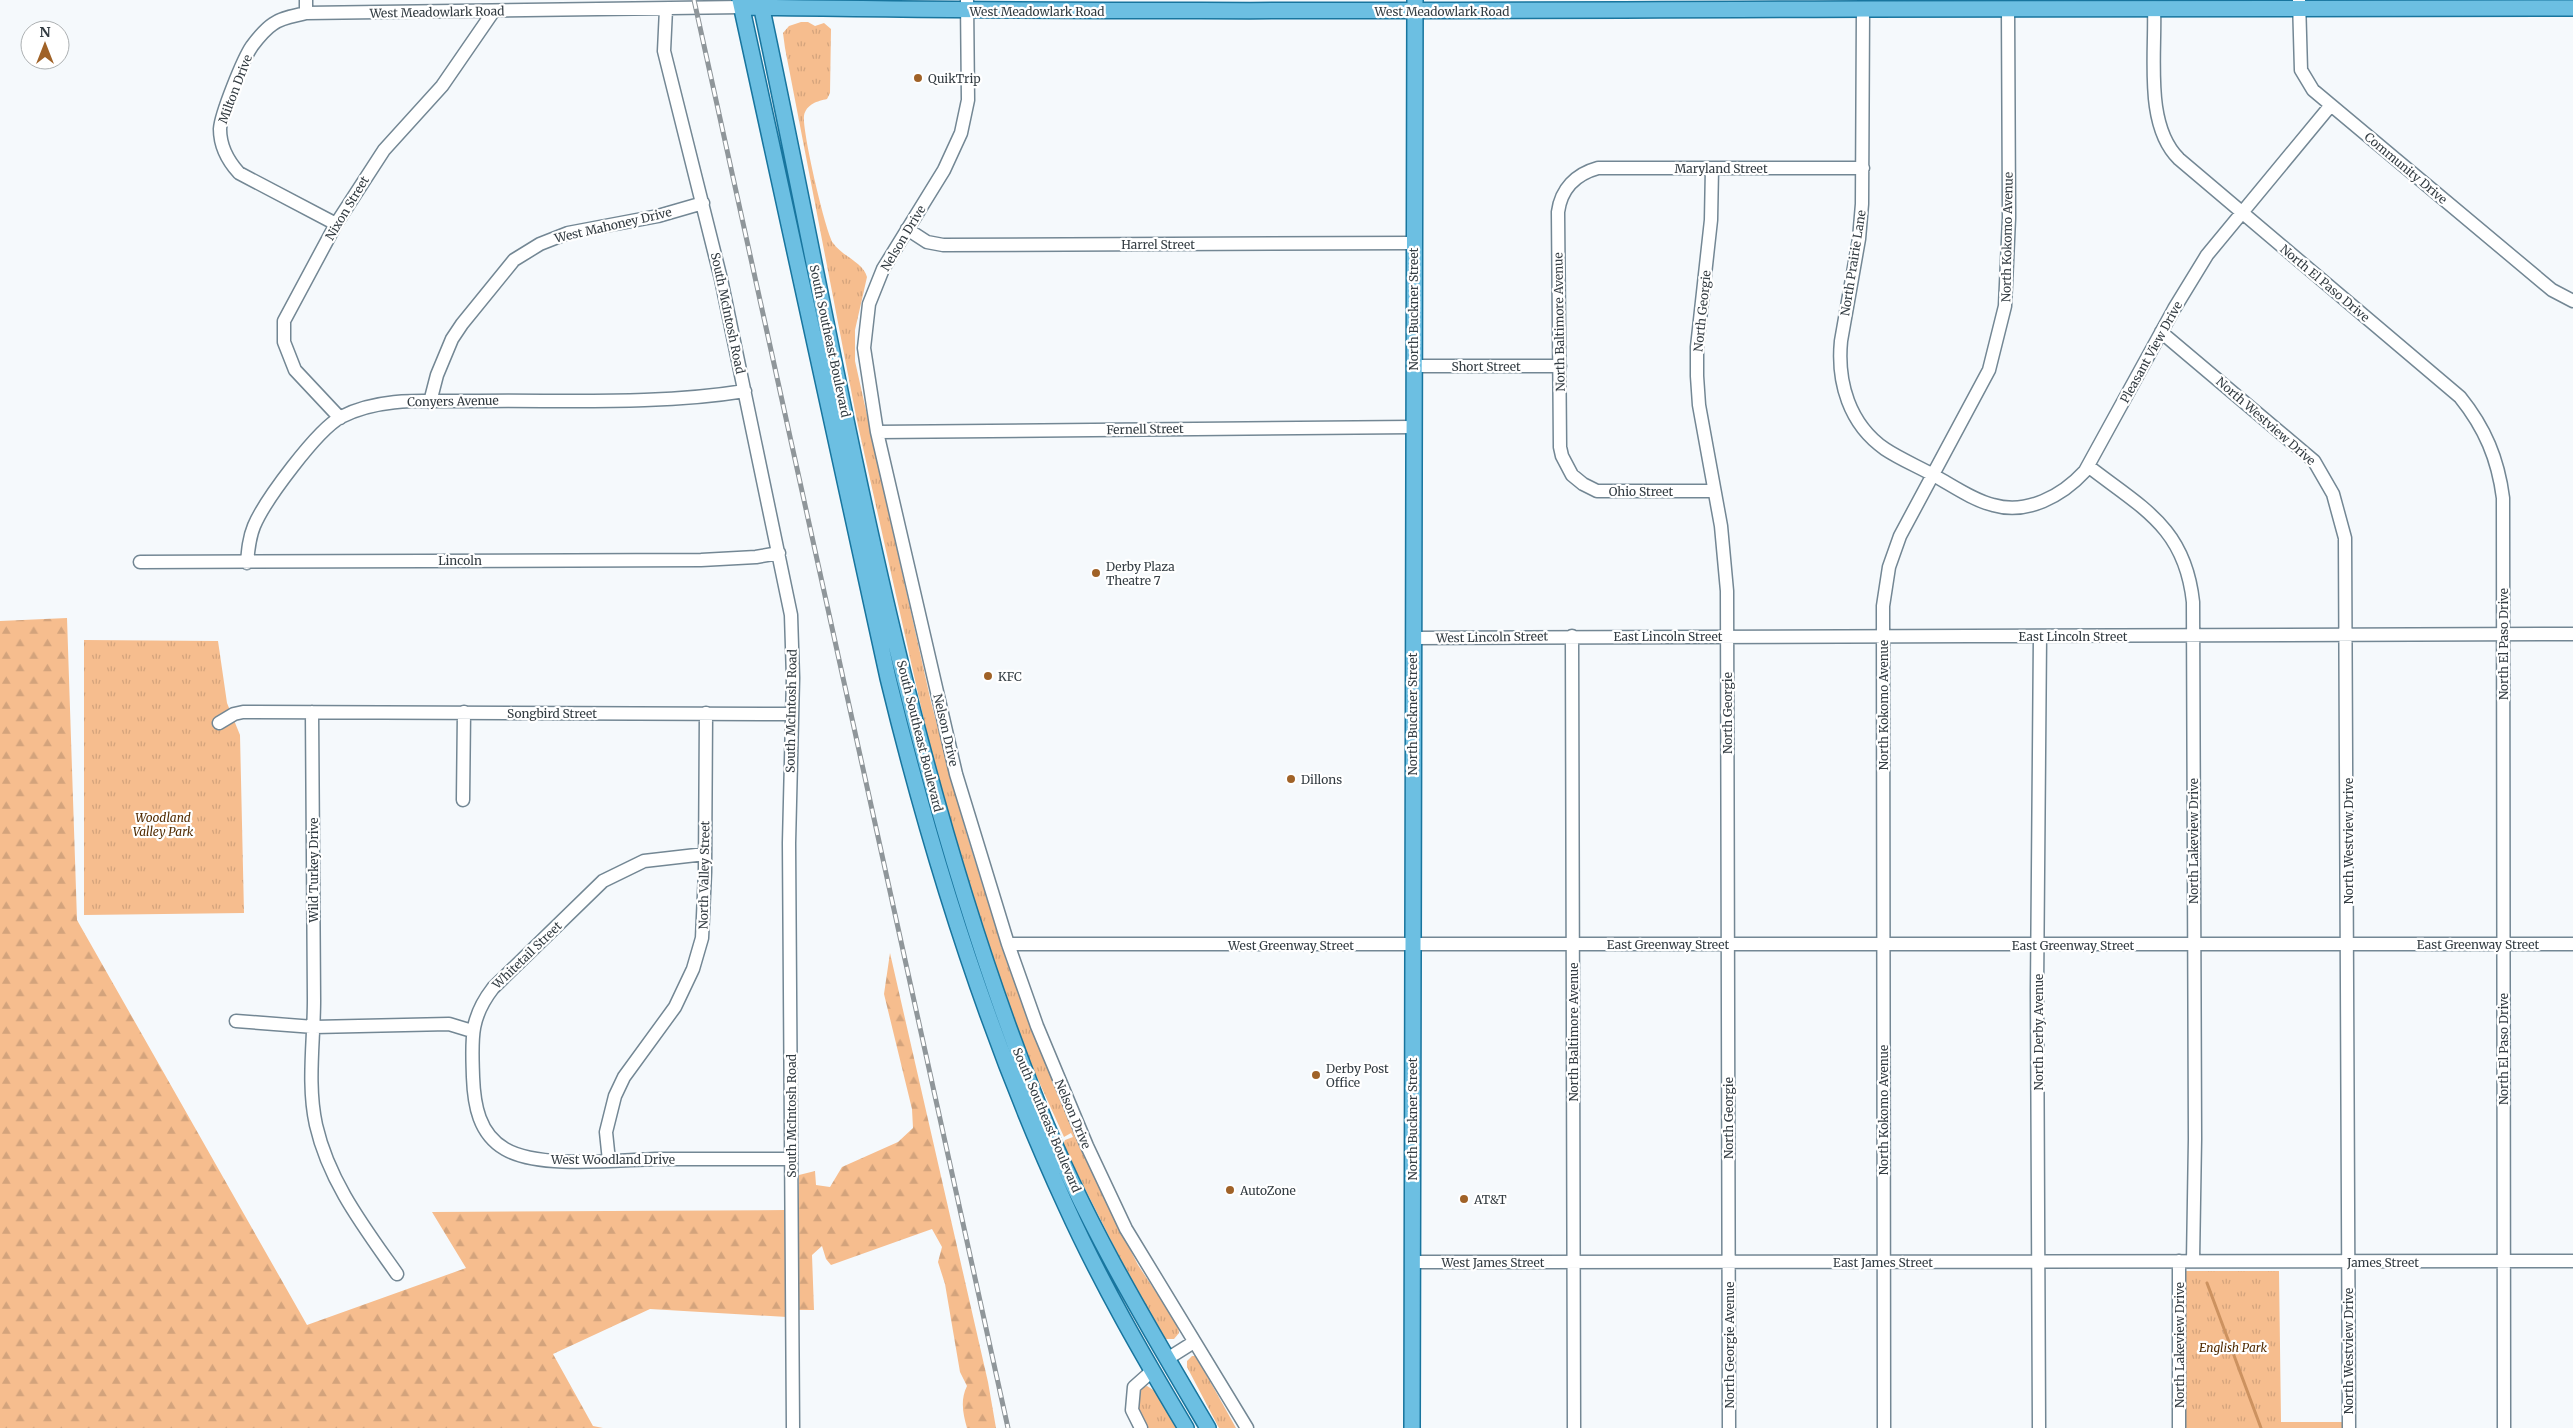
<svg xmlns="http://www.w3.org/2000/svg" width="2573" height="1428" viewBox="0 0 2573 1428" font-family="Merriweather,serif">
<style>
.grass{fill:url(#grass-tufts)}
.forest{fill:url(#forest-firs)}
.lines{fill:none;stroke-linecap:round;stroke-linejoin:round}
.stream{stroke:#cc9260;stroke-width:3}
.minor-casing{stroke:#738794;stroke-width:15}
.major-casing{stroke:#18759e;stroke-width:18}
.minor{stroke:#fff;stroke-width:12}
.major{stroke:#6cbfe2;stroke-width:15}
.rail-casing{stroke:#8f969a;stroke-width:5}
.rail{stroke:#fff;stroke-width:3;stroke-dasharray:9;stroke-linecap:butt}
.poi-dot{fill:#a06227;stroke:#fff;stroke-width:2}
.labels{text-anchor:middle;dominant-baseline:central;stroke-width:4.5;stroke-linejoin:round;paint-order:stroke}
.street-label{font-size:12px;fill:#333c42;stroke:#fff}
.poi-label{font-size:12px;fill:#333c42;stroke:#fff;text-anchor:start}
.park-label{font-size:12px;font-style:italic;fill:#522c03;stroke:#fff}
</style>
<defs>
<pattern id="grass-tufts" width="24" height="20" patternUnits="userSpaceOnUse" patternTransform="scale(1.25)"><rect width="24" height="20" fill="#f6bd8e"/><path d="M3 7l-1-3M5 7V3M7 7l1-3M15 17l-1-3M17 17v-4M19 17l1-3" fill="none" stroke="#d3a37c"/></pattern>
<pattern id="forest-firs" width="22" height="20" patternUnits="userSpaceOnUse" patternTransform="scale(1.25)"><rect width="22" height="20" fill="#f6bd8e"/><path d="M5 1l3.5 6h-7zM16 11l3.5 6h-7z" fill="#d3a37c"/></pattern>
</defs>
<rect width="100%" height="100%" fill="#f5f9fc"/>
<path class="grass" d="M801,22H808L815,26L824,23L831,29L830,93L827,99C818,101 806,104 804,116C802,130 825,230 833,243C843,257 863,262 867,277L855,330V361L931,702L966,832L1006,960L1055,1087L1102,1194L1138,1265L1178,1325L1179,1333L1174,1339H1166L1163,1336L1139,1296L1063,1145L1065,1140L1073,1137L1071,1133L1064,1137L1031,1064L982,933L941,796L857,421L785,48L783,33L789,26Z
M84,640L218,641L227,703L240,735L244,913L84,915Z
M2185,1271H2279L2281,1422H2343V1428H2186Z
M1192,1356H1195L1201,1365L1236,1428H1219L1187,1367V1361Z
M1147,1386L1155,1391L1176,1428H1148L1138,1410L1137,1394L1142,1387Z"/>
<path class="forest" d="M67,618L77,920L307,1325L466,1268L432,1212L787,1210V1317L650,1309L553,1354L593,1426L603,1428H0V621Z
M890,953L988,1382L996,1428H967C963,1414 960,1400 967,1386L960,1372L945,1284L938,1262L942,1247L932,1229L831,1265L826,1259L822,1246L812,1255L814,1310H798L799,1175L815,1171L816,1185L830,1187L842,1167L898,1142L913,1128L912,1109L884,994Z"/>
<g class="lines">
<path class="stream" d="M2207,1283L2261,1428"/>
<defs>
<path id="minor" d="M967,0L968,100L961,133L944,170L883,269L869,304L864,348L877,432L956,774L1008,944L1037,1026L1087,1146L1126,1229L1247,1428
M2299,0L2301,70L2313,90L2552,290L2573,301
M2154,8C2156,54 2144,125 2179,159L2460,397C2485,428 2498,459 2503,498L2504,1428
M666,9L664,51L721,279L791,615L793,678L789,843L793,1428
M1863,9L1862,204L1859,239L1841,341C1837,382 1849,424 1885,449C1900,459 1919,467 1935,476C1953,486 1973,500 1993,505C2027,515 2062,496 2085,471L2174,309L2207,255L2331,105
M306,13V0
M1712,168L1711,220L1697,347V376L1699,405L1721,526L1727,591L1729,1428
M336,224L239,173C228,161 220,146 220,129C221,114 243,59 252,46C258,38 264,30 273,24C282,17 295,16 306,13L742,7
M907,229L927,242L943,245L1413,243
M2161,332L2314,461L2333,494L2345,538L2349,1428
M1413,366H1560
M430,402L437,375L452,339L462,324L514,260L540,244L568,233L658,216L703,203
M340,418L295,370L284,342V321L336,224L384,150L442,86L493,12
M877,432L1413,427
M2088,466C2142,508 2185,527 2193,602L2195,1139L2193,1261
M1714,491H1597L1583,484L1572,475L1562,456L1560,447L1558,212C1561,189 1576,174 1598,168H1863
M140,562L701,560L756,557L779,553
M247,563C248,550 249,538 254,526C265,500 317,430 341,417C383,395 435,402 480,401C567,400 658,405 745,391
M1572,636L1574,1428
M1413,638L2573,634
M312,712C312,808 313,904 314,1000C314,1041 307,1084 316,1125C329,1182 364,1227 397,1274
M219,723L234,714L243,712L792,714
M463,800L464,712
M705,854L644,861L603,881L493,988C469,1019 472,1040 473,1077C474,1105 479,1134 505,1149C539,1169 616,1160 655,1159C700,1159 745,1159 791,1159
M1008,944H2573
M236,1021L314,1027L449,1024L472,1031
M609,1161L606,1132L615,1096L624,1077L675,1007L693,969L702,938L705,872L706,713
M2179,1261V1428
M1412,1262L2573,1261
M1167,1359L1194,1342
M1141,1428L1132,1410L1134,1387L1152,1371
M1884,1428L1883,606L1889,567L1900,536L1989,370L2005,306L2009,218L2008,8
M2039,1428L2037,990L2040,636"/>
<path id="major" d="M740,0L888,678C932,859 988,1037 1066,1206C1101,1283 1143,1356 1186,1428
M760,0C840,372 897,752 1039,1107C1084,1220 1146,1323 1208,1428
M742,7C1116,13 1490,10 1864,9C2101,8 2337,8 2573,8
M1412,1428L1415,0"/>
</defs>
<use href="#minor" class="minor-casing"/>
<use href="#major" class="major-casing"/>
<use href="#minor" class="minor"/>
<use href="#major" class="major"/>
<defs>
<path id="rail" d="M694,0L1008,1428"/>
</defs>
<use href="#rail" class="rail-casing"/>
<use href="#rail" class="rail"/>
</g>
<g class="poi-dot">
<circle cx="918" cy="78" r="5"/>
<circle cx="1096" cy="573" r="5"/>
<circle cx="988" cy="676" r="5"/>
<circle cx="1291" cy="779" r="5"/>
<circle cx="1316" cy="1075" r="5"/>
<circle cx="1230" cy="1190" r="5"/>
<circle cx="1464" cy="1199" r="5"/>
</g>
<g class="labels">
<g class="street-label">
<text x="1037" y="11">West Meadowlark Road</text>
<text x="1442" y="11">West Meadowlark Road</text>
<text transform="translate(437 12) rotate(-1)">West Meadowlark Road</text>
<text transform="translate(235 89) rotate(-69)">Milton Drive</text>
<text x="1721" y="168">Maryland Street</text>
<text transform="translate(2406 168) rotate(40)">Community Drive</text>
<text transform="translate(347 208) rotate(-59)">Nixon Street</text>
<text transform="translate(613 225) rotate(-13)">West Mahoney Drive</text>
<text transform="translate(2007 237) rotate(-89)">North Kokomo Avenue</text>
<text transform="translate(903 238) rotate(-59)">Nelson Drive</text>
<text x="1158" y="244">Harrel Street</text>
<text transform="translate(1853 263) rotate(-81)">North Prairie Lane</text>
<text transform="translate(2325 283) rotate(40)">North El Paso Drive</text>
<text transform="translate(1413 309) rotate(-90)">North Buckner Street</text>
<text transform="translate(1702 311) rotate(-84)">North Georgie</text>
<text transform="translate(728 313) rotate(78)">South McIntosh Road</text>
<text transform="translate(1559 322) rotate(-91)">North Baltimore Avenue</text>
<text transform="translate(830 341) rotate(78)">South Southeast Boulevard</text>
<text transform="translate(2151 352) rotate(-61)">Pleasant View Drive</text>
<text x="1486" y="366">Short Street</text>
<text transform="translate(453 401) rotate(-1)">Conyers Avenue</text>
<text transform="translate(2266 421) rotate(41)">North Westview Drive</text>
<text transform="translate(1145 429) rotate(-1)">Fernell Street</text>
<text x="1641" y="491">Ohio Street</text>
<text x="460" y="560">Lincoln</text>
<text x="1668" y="636">East Lincoln Street</text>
<text x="2073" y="636">East Lincoln Street</text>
<text transform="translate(1492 637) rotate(-1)">West Lincoln Street</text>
<text transform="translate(2503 644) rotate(-90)">North El Paso Drive</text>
<text transform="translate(1883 705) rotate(-90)">North Kokomo Avenue</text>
<text transform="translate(791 711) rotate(-89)">South McIntosh Road</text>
<text x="552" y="713">Songbird Street</text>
<text transform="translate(1727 713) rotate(-90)">North Georgie</text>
<text transform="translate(1412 714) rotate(-90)">North Buckner Street</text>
<text transform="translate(946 730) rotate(77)">Nelson Drive</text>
<text transform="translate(920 736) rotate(76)">South Southeast Boulevard</text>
<text transform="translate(2193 841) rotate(-90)">North Lakeview Drive</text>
<text transform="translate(2348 841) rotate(-90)">North Westview Drive</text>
<text transform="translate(313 870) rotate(-90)">Wild Turkey Drive</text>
<text transform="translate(704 875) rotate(-89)">North Valley Street</text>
<text x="1668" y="944">East Greenway Street</text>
<text x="2478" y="944">East Greenway Street</text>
<text x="1291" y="945">West Greenway Street</text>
<text x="2073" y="945">East Greenway Street</text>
<text transform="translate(527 955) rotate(-44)">Whitetail Street</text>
<text transform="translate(1573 1032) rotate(-90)">North Baltimore Avenue</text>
<text transform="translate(2038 1032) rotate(-90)">North Derby Avenue</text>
<text transform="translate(2503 1049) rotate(-90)">North El Paso Drive</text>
<text transform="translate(1883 1110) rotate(-90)">North Kokomo Avenue</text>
<text transform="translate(1073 1114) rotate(67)">Nelson Drive</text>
<text transform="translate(791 1116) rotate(-90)">South McIntosh Road</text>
<text transform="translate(1728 1118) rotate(-90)">North Georgie</text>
<text transform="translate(1412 1119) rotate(-90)">North Buckner Street</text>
<text transform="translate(1047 1120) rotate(67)">South Southeast Boulevard</text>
<text x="613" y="1159">West Woodland Drive</text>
<text x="1493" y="1262">West James Street</text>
<text x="1883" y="1262">East James Street</text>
<text x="2383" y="1262">James Street</text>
<text transform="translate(1729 1345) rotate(-90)">North Georgie Avenue</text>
<text transform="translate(2179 1345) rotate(-90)">North Lakeview Drive</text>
<text transform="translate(2348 1351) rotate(-90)">North Westview Drive</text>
</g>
<g class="poi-label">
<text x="928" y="78">QuikTrip</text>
<text x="1106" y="566">Derby Plaza<tspan x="1106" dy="14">Theatre 7</tspan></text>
<text x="998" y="676">KFC</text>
<text x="1301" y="779">Dillons</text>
<text x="1326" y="1068">Derby Post<tspan x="1326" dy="14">Office</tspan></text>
<text x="1240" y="1190">AutoZone</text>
<text x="1474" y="1199">AT&amp;T</text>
</g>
<g class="park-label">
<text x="163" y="817">Woodland<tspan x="163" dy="14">Valley Park</tspan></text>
<text x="2233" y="1347">English Park</text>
</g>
</g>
<g transform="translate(45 45)"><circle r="24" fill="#ffffff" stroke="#adb1b3"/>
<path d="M0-4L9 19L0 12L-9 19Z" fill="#a06227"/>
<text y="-8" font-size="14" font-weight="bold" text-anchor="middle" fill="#333c42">N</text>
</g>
</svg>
